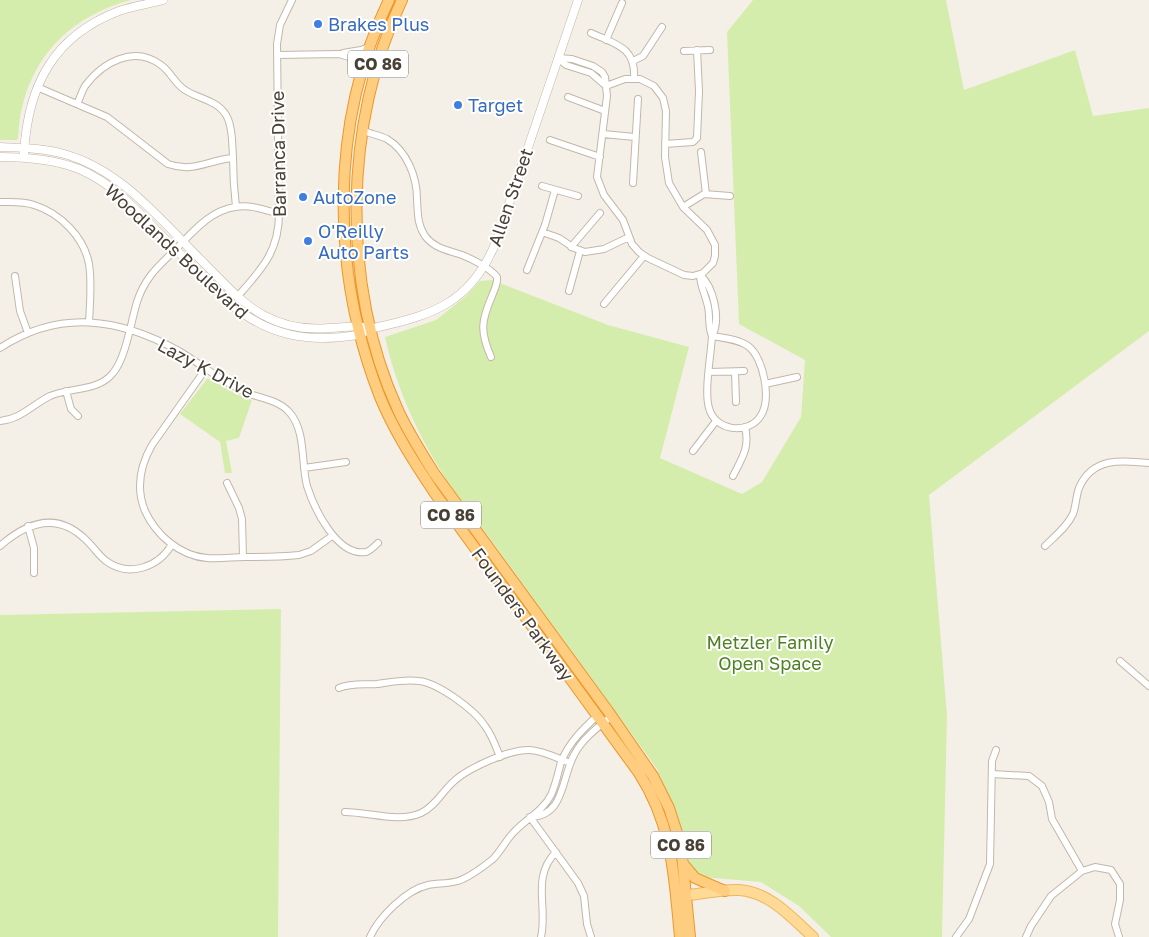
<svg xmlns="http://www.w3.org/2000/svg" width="1149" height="937" viewBox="0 0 1149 937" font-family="'Golos Text',sans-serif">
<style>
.green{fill:#d5edac}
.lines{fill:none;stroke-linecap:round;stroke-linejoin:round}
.minor-casing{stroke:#c2b7a8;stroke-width:8}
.tertiary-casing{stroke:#c2b7a8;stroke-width:9}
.primary-casing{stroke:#efb75b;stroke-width:12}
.trunk-casing{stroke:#ed9629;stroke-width:12}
.minor{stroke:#fff;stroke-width:6}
.tertiary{stroke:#fff;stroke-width:8}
.primary{stroke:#ffd996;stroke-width:10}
.trunk{stroke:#ffcd7f;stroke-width:10}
.shop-dot{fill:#3f7fe0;stroke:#fff;stroke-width:2}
.labels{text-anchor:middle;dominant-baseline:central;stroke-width:4;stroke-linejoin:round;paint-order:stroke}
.shield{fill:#fff;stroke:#807972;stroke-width:1}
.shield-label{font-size:16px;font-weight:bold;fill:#494035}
.shop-label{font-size:18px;fill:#366cbe;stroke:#fff;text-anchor:start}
.street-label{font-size:18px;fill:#494035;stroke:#fff}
.park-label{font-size:18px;fill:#4d8122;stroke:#fff}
</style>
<rect width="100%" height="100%" fill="#f5f0e7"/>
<path class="green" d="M0,0H131C75,15 35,51 22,108C19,118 19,129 18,139L16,140H0Z
M753,0H946L964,90L1075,50L1093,116L1149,108V331L929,495L947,716L942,937H831L799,906L761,882L701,877L690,865L675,810L657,769C607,699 555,629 504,558C487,533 466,510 450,485C419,438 397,391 385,337L436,320L465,297L480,281L492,280L608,325L689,347L660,458L742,494L762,482L801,417L805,360L739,324L727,32Z
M207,379H210L234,393L252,400L239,438L226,441L232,473H225L220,442L180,414Z
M281,609L278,937H0V615Z"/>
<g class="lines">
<defs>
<path id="minor" d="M591,33C615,44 636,47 634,78
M606,40L622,3
M684,51L710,50
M343,53L361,50L369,47
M277,55L339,54L356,59L362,70
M558,58L572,59L593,66L602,72L605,77L607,96L597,177L604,195L623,220L632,244L639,252L648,258L684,275L693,276L703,273L713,263L715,256V245L707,230L683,207L669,183L665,157L666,111L663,98L654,86L640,79H625L606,86
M558,58L566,65L591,73L606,86
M633,61L643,56L662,27
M37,87L107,117L168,164C194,173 208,160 233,158
M568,97L605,111
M77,104C80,98 82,91 85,86C103,62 134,45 161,65C171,72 175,84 185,90C200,100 220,100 228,119C233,131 232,144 233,157C233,173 234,190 236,207
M362,130C370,134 379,135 387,139C407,151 417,177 417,199C418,213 417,224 425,236C435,249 448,250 462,255C472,259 490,268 497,277C498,284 494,290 492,296C481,321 480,332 491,357
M603,134L635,137
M550,140L600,157
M665,144L693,142L697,138L699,91L697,50
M701,152L706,194
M633,183L638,99
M542,186L578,196
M0,202C11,202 23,201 34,205C60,213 84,237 89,264C92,283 90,303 89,322
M683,207L704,194L730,196
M542,232L559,238L574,248L585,252L604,249L629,237
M571,247L600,213
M527,270L545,225L555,190
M700,275C700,286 706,296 708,307C710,317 708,327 712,336C711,355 704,391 709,408C715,431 747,435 760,417C772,400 764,358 748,346C738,339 724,338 712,336
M700,275C714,287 721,320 712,336
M15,276L20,311L28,333
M569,291L580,251
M237,297C261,270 279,252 279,214L277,44L280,25L292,0
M604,304L644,256
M0,348C60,309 119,318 179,351C196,361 212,374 230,384C236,387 243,391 250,394C264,399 280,401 290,413C306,432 301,463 307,486C314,508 337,557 366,552C370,551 375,546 378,543
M205,370L152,445C140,466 136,489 145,511C156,535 180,556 207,558C219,559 233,557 245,557C263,557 281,557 299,555L311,551L332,536
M709,372L744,371
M735,372L736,402
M765,384L797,377
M66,391L71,409L78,416
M0,421C21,419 32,405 50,396C71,387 98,392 113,373C126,358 131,321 137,302C140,292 145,283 151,275C158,266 167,258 175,250C192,233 209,211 235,207C250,204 265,210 279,214
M693,451L716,421
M304,468L346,462
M733,476C742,458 750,448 745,427
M227,483L239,508L242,519L243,557
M28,526L34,548V573
M0,546C26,523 56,511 85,539C93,546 98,555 106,561C129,578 159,567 172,544
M1045,546C1055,536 1067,527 1073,514C1076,506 1076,496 1079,488C1092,457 1122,460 1149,463
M1120,661L1149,686
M339,688C351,683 363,685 377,684C391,682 405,679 419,681C438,683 475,710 485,726C492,735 496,747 500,757
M992,774L1029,776L1042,786L1049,802L1052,819L1082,871L1095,867L1111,870L1120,884V900L1115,924L1119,937
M345,812C369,812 398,823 421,813C434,807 441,794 451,784C465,769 510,749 530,750C544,751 557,758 570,763
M530,817C565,816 561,779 574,755C582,739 598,727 612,716
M530,817L578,883L584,896L587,924L591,937
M370,937C379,917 406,890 428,885C437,883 448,884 458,881C470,877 483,867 493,859C501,851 506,840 514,832C526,819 543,811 551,795C556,784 558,773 561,762C569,742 583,729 598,715
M541,937C548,907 531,877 556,852
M956,937L969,919L990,864L992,761L996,750
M1026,937L1031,926L1051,896L1082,871"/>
<path id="tertiary" d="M0,147C22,148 43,148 64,154C123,170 164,224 206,265C224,283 241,303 263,315C283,326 307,330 329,328C341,328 352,325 363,327
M24,153C28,86 53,36 119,11C133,6 149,4 163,0
M0,157C27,157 53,159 79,169C112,183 136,209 161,235C185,258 208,282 232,305C269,336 309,343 357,335C363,334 368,329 374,328C433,315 471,303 496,242L578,0"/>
<path id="primary" d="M677,896C698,895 719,889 739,890C770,892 792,918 813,937"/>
<path id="trunk" d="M389,0C329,123 331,272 380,397C394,431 414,462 434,492L639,773C673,826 674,876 680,937
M402,0C343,123 341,286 398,410C408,432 421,452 434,473L608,711L653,776L669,808L681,845L690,937
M684,865L695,878L725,891"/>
</defs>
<use href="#minor" class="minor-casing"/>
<use href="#tertiary" class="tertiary-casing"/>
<use href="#primary" class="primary-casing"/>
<use href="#trunk" class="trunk-casing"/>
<use href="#minor" class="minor"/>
<use href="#tertiary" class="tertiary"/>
<use href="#primary" class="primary"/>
<use href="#trunk" class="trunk"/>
</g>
<g class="shop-dot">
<circle cx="318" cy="24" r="5"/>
<circle cx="458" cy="105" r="5"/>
<circle cx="303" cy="197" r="5"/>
<circle cx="308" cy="241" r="5"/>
</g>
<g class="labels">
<g class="shield">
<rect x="348" y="50.5" width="60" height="27" rx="4"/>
<rect x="421" y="501.5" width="60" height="27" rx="4"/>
<rect x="651" y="831.5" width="60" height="27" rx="4"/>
</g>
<g class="shield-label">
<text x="378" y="64">CO 86</text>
<text x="451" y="515">CO 86</text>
<text x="681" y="845">CO 86</text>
</g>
<g class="shop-label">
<text x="328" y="24">Brakes Plus</text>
<text x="468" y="105">Target</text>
<text x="313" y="197">AutoZone</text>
<text x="318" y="231">O'Reilly<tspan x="318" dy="21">Auto Parts</tspan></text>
</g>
<g class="street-label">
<text transform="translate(278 154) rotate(-91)">Barranca Drive</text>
<text transform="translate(510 197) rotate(-71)">Allen Street</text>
<text transform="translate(177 251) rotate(43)">Woodlands Boulevard</text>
<text transform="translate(206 368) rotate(28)">Lazy K Drive</text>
<text transform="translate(523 614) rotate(54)">Founders Parkway</text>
</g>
<g class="park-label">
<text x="770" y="642">Metzler Family<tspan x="770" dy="21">Open Space</tspan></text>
</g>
</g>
</svg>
